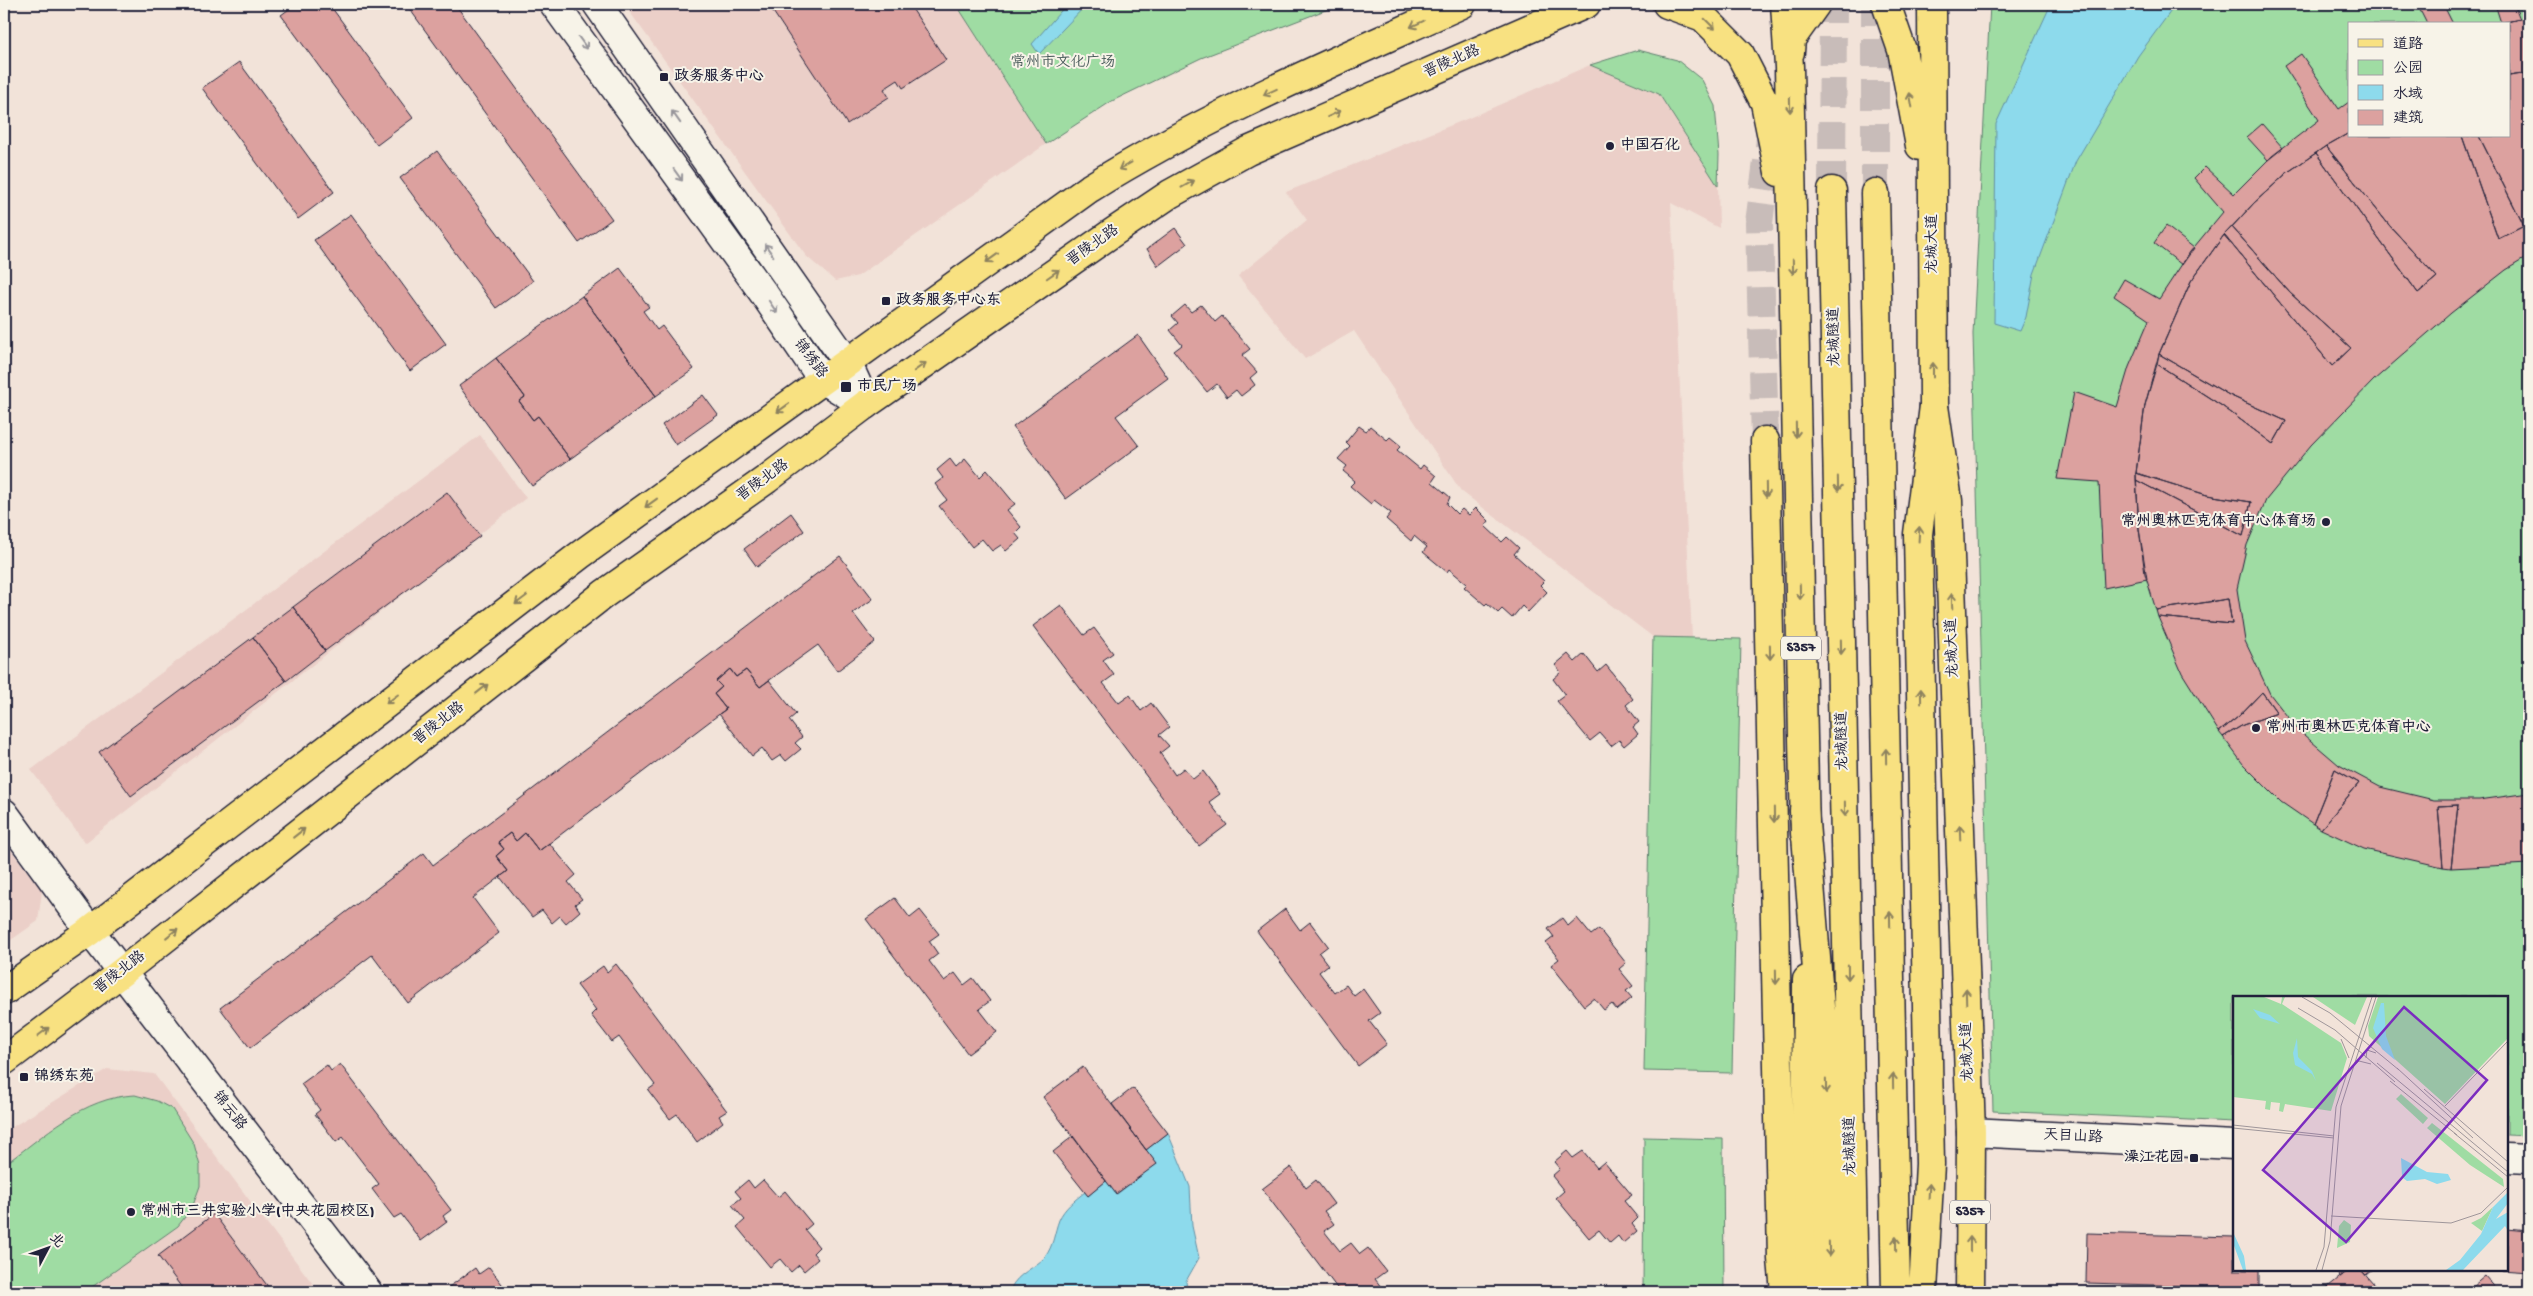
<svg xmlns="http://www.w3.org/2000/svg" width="2533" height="1296" viewBox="0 0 2533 1296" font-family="'Gochi Hand','LXGW WenKai TC',sans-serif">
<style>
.built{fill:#ebcfc8}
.green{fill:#9fdca3;stroke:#607f6f;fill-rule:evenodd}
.water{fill:#8ddaec;stroke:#6290a5}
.building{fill:#dca19f;stroke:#22223b}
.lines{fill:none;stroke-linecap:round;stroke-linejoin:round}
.highway-tunnel{stroke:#c8bcb9;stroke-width:28;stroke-dasharray:28 14;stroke-linecap:butt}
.minor-casing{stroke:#22223b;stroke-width:31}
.major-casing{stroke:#22223b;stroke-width:31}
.highway-casing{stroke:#22223b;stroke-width:31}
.minor{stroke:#f7f3e8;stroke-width:28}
.major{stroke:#f8e181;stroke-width:28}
.highway{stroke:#f8e181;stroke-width:28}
.oneway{stroke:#8d825e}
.oneway2{stroke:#97959a}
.poi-dot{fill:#22223b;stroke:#f7f3e8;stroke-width:2}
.labels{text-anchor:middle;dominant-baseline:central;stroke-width:4;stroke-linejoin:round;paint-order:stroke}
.shield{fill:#f7f3e8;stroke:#62616f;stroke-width:1}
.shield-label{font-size:14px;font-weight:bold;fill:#22223b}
.street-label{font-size:15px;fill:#22223b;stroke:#f7f3e8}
.park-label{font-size:15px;fill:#485a5a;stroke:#f7f3e8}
.poi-label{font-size:15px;font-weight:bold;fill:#22223b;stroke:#f7f3e8;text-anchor:start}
.inset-road{fill:none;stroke:#9f969a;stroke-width:1}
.view{fill:#7b2cbf;fill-opacity:0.15;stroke:#7b2cbf;stroke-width:2.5}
.inset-edge{fill:none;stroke:#22223b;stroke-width:2.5}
</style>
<rect width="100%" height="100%" fill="#f2e3d9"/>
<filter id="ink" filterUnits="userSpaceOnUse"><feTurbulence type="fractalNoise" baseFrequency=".02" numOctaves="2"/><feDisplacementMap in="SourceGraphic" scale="10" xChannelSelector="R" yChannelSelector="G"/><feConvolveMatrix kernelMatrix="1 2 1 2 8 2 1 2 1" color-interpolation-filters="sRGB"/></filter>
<g filter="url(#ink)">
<path class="built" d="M624,4H956L1046,144L858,276L835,281L806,256Z
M1590,65L1659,94L1718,186L1719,228L1671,203L1692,638L1653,637L1461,491L1354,331L1305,359L1238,276L1307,220L1286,192L1469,118Z
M480,435L526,498L85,843L31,770Z
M4,841L42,891L38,921L4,945Z
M107,1069L154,1074L319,1292H4V1132Z"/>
<path class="green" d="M956,4H1341L1201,58L1112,101L1046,144Z
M1990,4H2529V1136L2507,1135V997H2234V1122L1993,1111L1973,334ZM2349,24H2509V136H2349Z
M1638,50L1677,60L1702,80L1715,106L1719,155L1718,186L1659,94L1590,65Z
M1653,637L1741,639L1732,1073L1644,1071Z
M135,1095L157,1101L172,1109L194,1144L200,1166V1186L192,1208L178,1226L85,1292H4V1165C44,1136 83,1097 135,1095Z
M1644,1137L1723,1139L1724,1292H1643Z"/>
<path class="water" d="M1067,4H1087L1039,54L1032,44Z
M2051,4H2176L2138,56L2076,161L2034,274L2026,317L2020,331L1994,323L1996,124Z
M1168,1133L1190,1187L1192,1226L1199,1258L1186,1281L1187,1292H1023L1011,1288C1018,1273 1034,1269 1045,1257C1054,1245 1054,1233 1059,1220C1064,1208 1075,1200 1085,1192L1088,1196L1106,1181L1117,1194L1156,1164L1146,1150Z"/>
<path class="building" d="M296,4H329L413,118L377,145L281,15Z
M406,4H455L612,219L579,243Z
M768,4H909L946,60L903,88L898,80L884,89L889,97L847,124Z
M2417,4H2443L2453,24H2427Z
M2495,4H2514L2520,19L2501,23Z
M2529,17V73L2509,76V24H2497Z
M2301,54L2339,109L2349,102V133L2326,146L2288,172L2254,203L2224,235L2191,281L2159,354L2145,405L2136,473L2139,529L2147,579L2104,588L2099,482L2057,479L2074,392L2117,407L2129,367L2149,320L2114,296L2124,279L2159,299L2190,252L2223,212L2194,178L2205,167L2234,194L2272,156L2319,120L2284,66Z
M239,62L334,192L298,219L202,88Z
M2529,73V256L2506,270L2451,313L2374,380L2311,445L2266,500L2247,545L2237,589L2245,641L2270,694L2297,729L2339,765L2380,787L2434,800H2479L2529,793V864L2451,868L2458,805L2438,806L2443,867L2364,849L2321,829L2359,783L2335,769L2313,824L2281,802L2243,764L2223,737L2243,725L2277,713L2262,692L2238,717L2219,732L2182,673L2158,617L2232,624L2228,599L2156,610L2145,574L2139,529L2136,480L2243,536L2251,502L2207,495L2136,473L2145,405L2157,364L2222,406L2273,444L2286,421L2229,395L2159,354L2191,281L2224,235L2332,366L2351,348L2290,293L2232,227L2254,203L2288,172L2316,153L2418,293L2437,277L2389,225L2326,146L2349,133V136H2462L2498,239L2524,226L2479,136H2509V76Z
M2262,124L2283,148L2268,160L2247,137Z
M2462,136H2479L2524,226L2498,239Z
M2326,146L2389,225L2437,277L2418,293L2316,153Z
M437,151L533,281L496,308L400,178Z
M351,214L446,344L410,371L314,240Z
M2166,226L2194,248L2182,265L2154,243Z
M2232,227L2290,293L2351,348L2332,366L2224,235Z
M1175,228L1187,244L1158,266L1147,249Z
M620,268L649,307L643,311L657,330L662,326L694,369L656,396L582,296Z
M582,296L656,396L570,459L538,416L533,420L519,401L525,397L496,358Z
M1185,305L1191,312L1201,305L1215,322L1222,316L1250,349L1242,355L1257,372L1250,378L1255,385L1241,396L1236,390L1227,397L1217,384L1207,392L1174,351L1182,345L1170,330L1178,323L1172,316Z
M1138,335L1168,378L1116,416L1139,446L1066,499L1013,427Z
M2159,354L2229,395L2286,421L2273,444L2222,406L2157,364Z
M496,358L525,397L519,401L533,420L538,416L570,459L532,486L459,386Z
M703,395L718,415L676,445L662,425Z
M1359,426L1366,431L1370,426L1387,440L1390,437L1401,446L1397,450L1420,469L1423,465L1436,476L1432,482L1450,497L1447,504L1457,514L1462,509L1469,515L1476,508L1489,521L1485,526L1502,542L1507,537L1519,548L1514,554L1544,581L1540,585L1547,592L1528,612L1522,606L1512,618L1502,609L1498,613L1487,603L1485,605L1464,587L1467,584L1449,569L1447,572L1423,552L1427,547L1414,536L1411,541L1386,519L1391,513L1374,500L1371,504L1350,486L1355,481L1343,471L1347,466L1338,459L1350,446L1346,442Z
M950,459L956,467L965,459L980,477L987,470L1015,504L1007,510L1021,527L1015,533L1020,539L1006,551L1001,545L992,551L982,539L972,547L939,506L947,500L935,484L943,478L937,470Z
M2136,473L2207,495L2251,502L2243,536L2136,480Z
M447,492L480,536L325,651L293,607Z
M791,513L804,531L757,567L744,549Z
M840,556L873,599L853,613L875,642L837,671L818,645L760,687L746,670L736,677L730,669L716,681L722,687L714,694L726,709L539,851L525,833L516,841L510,833L498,842L504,849L496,856L508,871L473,898L499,933L408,1003L372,955L250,1048L220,1008L424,853L433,865Z
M2228,599L2232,624L2158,617L2156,610Z
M1061,605L1084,635L1094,628L1113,653L1103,660L1114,675L1103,683L1119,703L1130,695L1141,711L1151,703L1169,727L1159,735L1169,746L1160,753L1175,775L1184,768L1193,779L1203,771L1220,794L1209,802L1227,825L1199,846L1033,626Z
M293,607L325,651L286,681L253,637Z
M253,637L286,681L131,796L99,752Z
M1568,654L1575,662L1584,654L1598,672L1606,665L1633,699L1626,705L1639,722L1633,727L1638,734L1624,746L1619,740L1611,746L1600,733L1590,741L1557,701L1565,695L1553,679L1561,672L1555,665Z
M730,669L736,677L746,670L760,687L769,680L796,714L789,720L802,737L795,743L801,749L786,761L781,755L772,761L762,748L752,756L719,714L726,709L714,694L722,687L716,681Z
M2262,692L2277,713L2243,725L2223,737L2219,732L2238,717Z
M2335,769L2359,783L2321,829L2313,824Z
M2458,805L2451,868L2443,867L2438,806Z
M510,833L516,841L525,833L539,851L549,843L576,875L568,882L582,899L575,904L580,911L566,923L560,916L552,923L542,910L532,917L500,877L508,871L496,856L504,849L498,842Z
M895,898L910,918L920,910L939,934L929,941L938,954L929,961L944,981L955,973L964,985L973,978L990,1001L979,1009L997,1032L968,1054L866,919Z
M1285,909L1300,930L1310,922L1328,946L1319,953L1328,965L1319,972L1335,993L1346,985L1354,996L1363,989L1380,1013L1369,1021L1387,1044L1358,1066L1257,931Z
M1562,918L1568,926L1577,918L1591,935L1599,929L1626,963L1619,969L1633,986L1626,991L1632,998L1617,1010L1612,1004L1604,1010L1594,998L1584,1006L1551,965L1559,959L1546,943L1554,937L1548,929Z
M616,964L727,1111L719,1116L723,1122L697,1142L677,1114L670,1119L648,1090L655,1085L619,1037L612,1042L591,1015L596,1010L577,985L603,966L607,972Z
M340,1064L451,1210L443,1216L447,1222L421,1241L401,1214L394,1218L372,1189L379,1184L343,1137L336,1142L315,1114L320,1110L301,1084L327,1065L331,1071Z
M1083,1067L1157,1164L1116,1194L1043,1097Z
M1133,1088L1168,1133L1146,1150L1112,1104Z
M1073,1136L1106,1181L1088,1196L1053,1152Z
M1567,1151L1573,1158L1583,1151L1597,1168L1604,1162L1632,1195L1624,1201L1638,1218L1632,1224L1637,1231L1623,1243L1618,1236L1610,1243L1599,1230L1589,1238L1556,1198L1564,1191L1552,1176L1560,1169L1554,1162Z
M1291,1167L1306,1188L1316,1180L1334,1204L1324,1211L1334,1224L1324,1231L1340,1251L1351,1243L1360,1254L1368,1248L1386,1271L1375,1279L1385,1292H1340L1262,1189Z
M748,1180L754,1188L763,1180L778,1197L785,1191L812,1224L805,1230L819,1247L813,1253L818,1259L804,1271L799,1265L791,1272L780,1259L770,1267L737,1227L745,1220L732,1205L741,1198L735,1191Z
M214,1214L272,1292H185L158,1256Z
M2507,1229L2529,1231V1272L2501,1270H2507Z
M2087,1233L2234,1237V1270H2259V1288L2086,1283Z
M489,1267L508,1292H453L449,1287L475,1268L479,1274Z
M2334,1270H2349L2340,1277Z
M2349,1270H2361L2380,1292H2326L2324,1290Z
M2361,1270H2372L2366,1275Z
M2485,1276L2499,1292H2466Z"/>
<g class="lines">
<path class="highway-tunnel" d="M1832,191L1833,4
M1875,193V4
M1765,441L1759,223L1770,139"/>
<defs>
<path id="minor" d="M554,4L764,294L822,379L865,405
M597,4L847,362L857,384
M4,813L90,931L368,1292
M1971,1132L2234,1145
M2507,1158L2529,1159"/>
<path id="major" d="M1667,4L1703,17L1740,54L1765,103L1779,172
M1785,4L1789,67L1805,834
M1886,4L1902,50L1920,146
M1932,4L1934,406L1948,501L1971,1132L1970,1292
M1790,52L1791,39L1816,4
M4,991L90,931L580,555L1090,188C1207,115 1336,61 1462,4
M4,1061L122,972L604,594L767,479L865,405L1112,233L1170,194L1248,151L1586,4
M1805,1292L1807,980"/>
<path id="highway" d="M1832,191L1854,1292
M1875,193L1896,1292
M1765,441L1782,1259L1785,1292
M1804,811L1826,1080L1830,1292
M1923,1292L1930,1164L1918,534L1934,406"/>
</defs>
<use href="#minor" class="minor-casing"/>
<use href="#major" class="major-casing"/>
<use href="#highway" class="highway-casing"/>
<use href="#minor" class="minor"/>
<use href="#major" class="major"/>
<use href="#highway" class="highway"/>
</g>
<defs><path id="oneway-shaft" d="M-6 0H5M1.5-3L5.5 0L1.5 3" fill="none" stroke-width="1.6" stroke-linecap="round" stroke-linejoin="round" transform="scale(1.25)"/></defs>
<g class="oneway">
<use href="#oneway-shaft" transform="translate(1417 24) rotate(155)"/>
<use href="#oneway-shaft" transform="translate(1710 24) rotate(45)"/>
<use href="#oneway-shaft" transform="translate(1270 92) rotate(155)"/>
<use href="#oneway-shaft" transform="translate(1911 100) rotate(-100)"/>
<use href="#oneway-shaft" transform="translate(1790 105) rotate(89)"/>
<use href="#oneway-shaft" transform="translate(1334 114) rotate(-24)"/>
<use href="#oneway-shaft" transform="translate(1125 166) rotate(151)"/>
<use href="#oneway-shaft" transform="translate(1188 184) rotate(-29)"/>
<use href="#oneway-shaft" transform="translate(992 258) rotate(144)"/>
<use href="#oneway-shaft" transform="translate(1793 267) rotate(89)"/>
<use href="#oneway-shaft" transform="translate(1053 274) rotate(-35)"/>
<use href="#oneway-shaft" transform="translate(920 367) rotate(-35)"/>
<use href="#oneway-shaft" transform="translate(1933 370) rotate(-90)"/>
<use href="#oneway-shaft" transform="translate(783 408) rotate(144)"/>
<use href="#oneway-shaft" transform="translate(1796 430) rotate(89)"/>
<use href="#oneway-shaft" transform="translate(1838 484) rotate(89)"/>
<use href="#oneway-shaft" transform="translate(1766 490) rotate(89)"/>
<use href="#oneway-shaft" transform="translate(651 503) rotate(144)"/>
<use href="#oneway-shaft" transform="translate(1919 534) rotate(-87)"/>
<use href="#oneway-shaft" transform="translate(1800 592) rotate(89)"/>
<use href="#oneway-shaft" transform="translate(521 600) rotate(143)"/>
<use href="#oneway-shaft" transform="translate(1952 601) rotate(-92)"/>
<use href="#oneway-shaft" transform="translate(1841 647) rotate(89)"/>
<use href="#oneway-shaft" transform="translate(1770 652) rotate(89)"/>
<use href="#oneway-shaft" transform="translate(482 689) rotate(-38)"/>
<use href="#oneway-shaft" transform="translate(1921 696) rotate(-91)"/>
<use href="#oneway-shaft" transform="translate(392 699) rotate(143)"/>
<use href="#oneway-shaft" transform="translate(1886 756) rotate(-91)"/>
<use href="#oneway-shaft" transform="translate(1845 809) rotate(89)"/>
<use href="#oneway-shaft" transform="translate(1774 815) rotate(89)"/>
<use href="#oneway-shaft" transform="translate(299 833) rotate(-38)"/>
<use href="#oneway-shaft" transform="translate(1960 833) rotate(-92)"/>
<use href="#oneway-shaft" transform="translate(1890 919) rotate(-91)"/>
<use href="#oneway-shaft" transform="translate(172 933) rotate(-38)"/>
<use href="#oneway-shaft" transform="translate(1848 972) rotate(89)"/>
<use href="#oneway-shaft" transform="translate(1776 977) rotate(89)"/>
<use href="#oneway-shaft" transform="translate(1966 996) rotate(-92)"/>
<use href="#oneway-shaft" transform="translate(43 1032) rotate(-37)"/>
<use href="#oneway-shaft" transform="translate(1893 1081) rotate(-91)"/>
<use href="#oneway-shaft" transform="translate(1826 1086) rotate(89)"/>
<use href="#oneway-shaft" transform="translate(1929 1191) rotate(-87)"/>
<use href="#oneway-shaft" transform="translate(1896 1244) rotate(-91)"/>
<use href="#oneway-shaft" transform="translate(1970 1244) rotate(-90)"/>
<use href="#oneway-shaft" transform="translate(1829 1249) rotate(89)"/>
</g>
<g class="oneway2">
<use href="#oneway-shaft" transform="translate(583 43) rotate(54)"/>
<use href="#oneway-shaft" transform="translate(676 117) rotate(-125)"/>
<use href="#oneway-shaft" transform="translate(678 175) rotate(54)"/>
<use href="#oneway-shaft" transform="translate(769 250) rotate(-125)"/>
<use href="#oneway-shaft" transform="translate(773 307) rotate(56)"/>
</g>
</g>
<g class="poi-dot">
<rect x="659" y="72" width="10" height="10" rx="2.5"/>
<circle cx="1610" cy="146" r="5"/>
<rect x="881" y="296" width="10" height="10" rx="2.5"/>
<rect x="840" y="381" width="12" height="12" rx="2.5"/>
<circle cx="2326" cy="522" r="5"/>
<circle cx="2256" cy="728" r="5"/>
<rect x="19" y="1072" width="10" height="10" rx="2.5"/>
<rect x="2189" y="1153" width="10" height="10" rx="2.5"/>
<circle cx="131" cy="1212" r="5"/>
</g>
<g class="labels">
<g class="shield">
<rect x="1781" y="636.5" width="40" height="23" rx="4"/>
<rect x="1950" y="1200.5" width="40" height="23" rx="4"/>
</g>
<g class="shield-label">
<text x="1801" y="648">S357</text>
<text x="1970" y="1212">S357</text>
</g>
<g class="street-label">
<text transform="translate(1452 62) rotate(-24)">晋陵北路</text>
<text transform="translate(1933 244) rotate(-90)">龙城大道</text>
<text transform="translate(1093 246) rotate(-35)">晋陵北路</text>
<text transform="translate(1835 337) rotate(-91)">龙城隧道</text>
<text transform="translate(810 359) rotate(53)">锦绣路</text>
<text transform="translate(763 481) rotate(-36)">晋陵北路</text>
<text transform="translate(1953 648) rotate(-92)">龙城大道</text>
<text transform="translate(439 724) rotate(-38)">晋陵北路</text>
<text transform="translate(1843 741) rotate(-91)">龙城隧道</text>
<text transform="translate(120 973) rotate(-38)">晋陵北路</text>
<text transform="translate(1968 1052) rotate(-92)">龙城大道</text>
<text transform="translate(229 1111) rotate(52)">锦云路</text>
<text transform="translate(2073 1137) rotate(3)">天目山路</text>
<text transform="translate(1851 1146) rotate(-91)">龙城隧道</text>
</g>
<g class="park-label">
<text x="1063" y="63">常州市文化广场</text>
</g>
<g class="poi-label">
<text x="674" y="77">政务服务中心</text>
<text x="1620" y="146">中国石化</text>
<text x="896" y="301">政务服务中心东</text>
<text x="857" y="387">市民广场</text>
<text x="2316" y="522" text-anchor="end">常州奥林匹克体育中心体育场</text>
<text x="2266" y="728">常州市奥林匹克体育中心</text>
<text x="34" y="1077">锦绣东苑</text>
<text x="2184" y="1158" text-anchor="end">澡江花园</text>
<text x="141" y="1212">常州市三井实验小学(中央花园校区)</text>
</g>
</g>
<g transform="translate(2233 996)">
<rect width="275" height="275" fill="#f2e3d9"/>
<path d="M0,1H31L48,8L49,1H52L49,8L108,47L114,62L98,115L52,108L50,116L46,115L47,107L38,106L37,114L32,113L33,105L0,101ZM80,1H134L122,29ZM145,1H275V42L212,108L136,40L135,30ZM168,98L195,122L190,128L163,103ZM199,127L270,183L271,191L237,169L194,132ZM260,211L249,235L238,227L248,222ZM111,224L118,229L117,246L104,252L106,230Z" fill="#9fdca3"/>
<path d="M148,7H151L153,40L162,64L149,53L140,32ZM20,13L37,19L47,28L27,22ZM64,42L65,61L79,75L83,85L79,78L62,69L60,57ZM168,162L194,176L215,178L218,184L204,188L192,183L174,185L170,182L173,178L169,180ZM275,196V207L263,223L275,216V235L272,230L230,274H213L227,264L248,238L260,211ZM0,236L11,260L13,274H10L0,247Z" fill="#8ddaec"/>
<path class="inset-road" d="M69,1L97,17L166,74M65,12L102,34L162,86M108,43L116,62M133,62L134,54L143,57M144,67L275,176M119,71L126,65L138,68M164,72L240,142M157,85L224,139M191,93L275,166M212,110L275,45M0,129L101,140M0,132L101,142M221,137L275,181M98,220L218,227L248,217L275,191M83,274L91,251L103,111L139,1M89,274L97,245L108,110L143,1"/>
<path class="view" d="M171,11L254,84L113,246L30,174Z"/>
<rect width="275" height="275" class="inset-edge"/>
</g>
<rect width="2533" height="1296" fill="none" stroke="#f7f3e8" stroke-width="20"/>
<rect x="10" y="10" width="2513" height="1276" fill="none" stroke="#22223b" stroke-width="2" filter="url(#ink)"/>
<rect x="2348" y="22" width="162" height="115" fill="#f7f3e8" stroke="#a29fa3"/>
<rect x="2358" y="39" width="25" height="8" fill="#f8e181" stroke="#a29fa3"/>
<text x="2393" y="48" font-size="15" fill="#22223b">道路</text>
<rect x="2358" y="60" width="25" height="15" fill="#9fdca3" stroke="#a29fa3"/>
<text x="2393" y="72" font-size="15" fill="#22223b">公园</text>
<rect x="2358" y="85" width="25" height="15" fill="#8ddaec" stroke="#a29fa3"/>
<text x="2393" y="98" font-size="15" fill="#22223b">水域</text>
<rect x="2358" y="110" width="25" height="15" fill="#dca19f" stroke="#a29fa3"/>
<text x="2393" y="122" font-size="15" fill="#22223b">建筑</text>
<g transform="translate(48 1248) rotate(49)" stroke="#f7f3e8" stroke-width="4" paint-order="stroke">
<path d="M0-4L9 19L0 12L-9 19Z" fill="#22223b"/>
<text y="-8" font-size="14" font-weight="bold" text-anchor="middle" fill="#22223b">北</text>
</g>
</svg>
